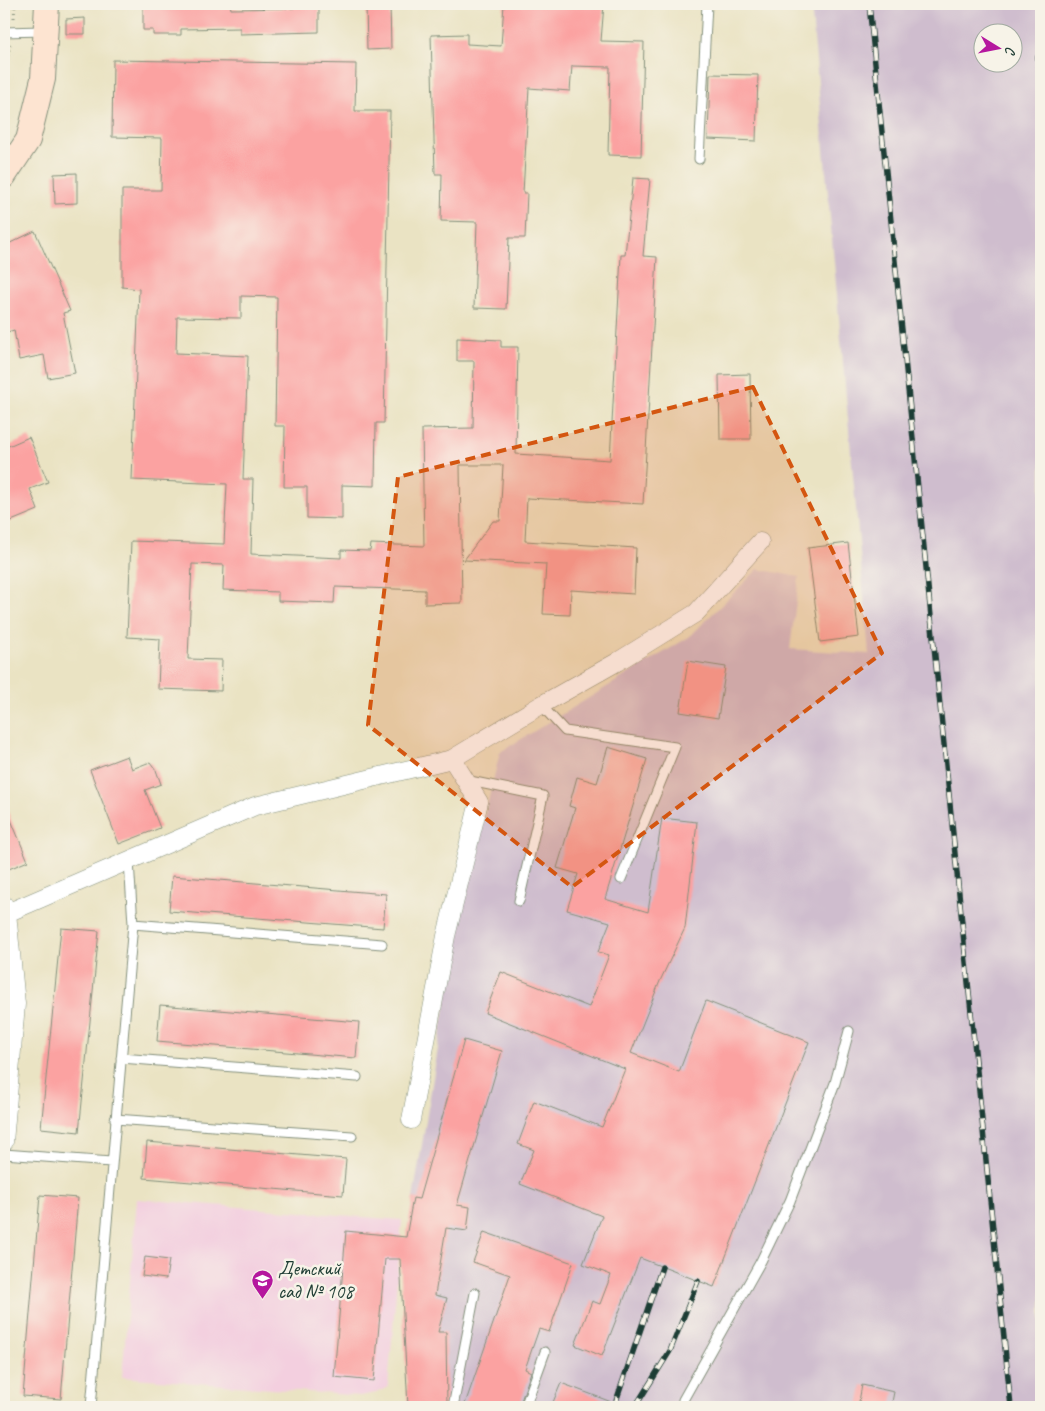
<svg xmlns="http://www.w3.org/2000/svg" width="1045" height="1411" viewBox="0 0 1045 1411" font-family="Caveat,sans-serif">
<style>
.built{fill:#f3cfdf}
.industrial{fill:#cfbdce;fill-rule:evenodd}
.building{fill:#fba2a1}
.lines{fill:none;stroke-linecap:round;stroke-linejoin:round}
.lane-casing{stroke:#84907c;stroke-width:11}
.street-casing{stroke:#84907c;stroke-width:19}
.secondary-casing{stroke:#84907c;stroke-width:26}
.path{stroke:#84907c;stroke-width:3;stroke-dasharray:1 4;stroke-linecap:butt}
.lane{stroke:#fff;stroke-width:9}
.street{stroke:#fff;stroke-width:18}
.secondary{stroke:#fde4d1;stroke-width:24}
.rail-casing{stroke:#1f3d34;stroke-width:5.5}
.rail{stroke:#f7f3e8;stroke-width:4;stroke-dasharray:11;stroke-linecap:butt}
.marked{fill:#d45610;fill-opacity:0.2;stroke:#d45610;stroke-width:4;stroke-dasharray:10 6;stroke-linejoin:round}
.labels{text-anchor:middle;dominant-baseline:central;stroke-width:5;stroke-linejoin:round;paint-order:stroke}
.poi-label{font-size:20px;fill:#1f3d34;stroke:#f7f3e8;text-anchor:start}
</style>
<rect width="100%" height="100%" fill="#f7f3e8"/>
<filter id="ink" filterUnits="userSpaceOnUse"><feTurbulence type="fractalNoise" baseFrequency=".02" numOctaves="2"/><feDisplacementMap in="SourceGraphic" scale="10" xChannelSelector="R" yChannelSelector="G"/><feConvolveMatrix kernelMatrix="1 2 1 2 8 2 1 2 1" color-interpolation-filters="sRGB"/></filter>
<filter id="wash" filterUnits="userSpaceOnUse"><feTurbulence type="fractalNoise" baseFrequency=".0096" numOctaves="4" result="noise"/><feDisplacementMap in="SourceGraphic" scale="20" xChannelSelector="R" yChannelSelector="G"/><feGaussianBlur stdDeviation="1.12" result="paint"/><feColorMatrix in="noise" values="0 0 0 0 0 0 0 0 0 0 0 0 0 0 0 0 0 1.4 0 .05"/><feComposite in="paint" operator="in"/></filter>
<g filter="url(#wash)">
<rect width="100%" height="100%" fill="#eae3c3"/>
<path class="built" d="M137,1199L402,1220L388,1387L376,1393L360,1396L122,1377Z"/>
<path class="industrial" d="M811,4H1041V1407H408L405,1342L408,1229L459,922L500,752L689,637L758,569L799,577L790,649L869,654ZM982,32H1012V62H982Z"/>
<g id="blocks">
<path class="building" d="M143,4H230L231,9L294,8V4H319V32L240,34V28L181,29V35H153V30H143Z
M366,4H390L391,49L367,50Z
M504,4H604L601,41L644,42L641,156L608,155L610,67L572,66L570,91L529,88L523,193H527L525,238H509L506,309L474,308L477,222L441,221L442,174H435L431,35L467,34V44L501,46Z
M85,18V34H66V19Z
M113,60L356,64L355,111H390L384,423H376L375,486L342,485V519L307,518V487H284L285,426H275L277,297L241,296V318L177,317L176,353L248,356L243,479H253L251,554L341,558V550L370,551L371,544L424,546L422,429L473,428L474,361H457V338L501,340V347H518L516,454L610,460L621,255H625L633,178L650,179L643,256L657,257L643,504L527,498L525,541L636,548L634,594L571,590L570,615L543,614L546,564L464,560L493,521H500L503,465H460L462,603L425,604V590L335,587L334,603L278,601V592L223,590L224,565L192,564L188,659L222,660L221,691L158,689L160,639L127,637L131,541L224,544L227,484L132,480L139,289L122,287V190H161L162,138L112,137Z
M710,74L758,75L756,141L708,139Z
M77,173V203L55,204L54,174Z
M35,231L70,311L63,313L75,373L48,378L44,355L19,360L14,330L4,333V246Z
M750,374L751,439H720L719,375Z
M29,437L48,482L30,489L38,510L4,524V448Z
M848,543L859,637L820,642L808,548Z
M688,661L726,667L718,718L680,712Z
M608,747L647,759L605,899L648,912L662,818L697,822L685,928L660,981L631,1053L679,1072L706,1001L809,1042L714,1287L640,1258L602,1356L575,1345L592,1301L600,1304L611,1275L583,1264L602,1216L520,1184L534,1150L518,1144L534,1101L602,1127L625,1069L485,1013L501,972L589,1007L609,955L598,952L610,922L567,910L578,874L557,868L575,808L569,806L577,777L597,783Z
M127,756L132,769L150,762L156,770L161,784L145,790L160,828L119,844L90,770Z
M4,803L28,861L4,871Z
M172,876L386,894L383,928L169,911Z
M61,928L99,931L79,1132L41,1128Z
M160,1005L359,1022L356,1058L157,1041Z
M464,1040L502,1051L457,1205L470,1207L467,1231L446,1228L435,1295L447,1298L438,1332H446L447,1407H408L400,1259H385L374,1381L334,1377L346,1231L406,1237L413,1198L419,1199Z
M147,1142L346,1159L343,1195L144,1178Z
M40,1195L78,1198L61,1399L23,1396Z
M484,1232L573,1263L549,1332L539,1329L525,1369L531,1372L519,1407H464L510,1275L473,1262Z
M145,1257L169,1260L166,1279L142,1276Z
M561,1383L622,1406V1407H551Z
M862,1385L894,1392L891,1407H858Z"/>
</g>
</g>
<g filter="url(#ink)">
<use href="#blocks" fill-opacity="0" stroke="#84907c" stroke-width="1"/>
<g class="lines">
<defs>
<path id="lane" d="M4,32L43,31
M699,159L707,4
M541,705L565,731L675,747L621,879
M465,780L543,796L519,901
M133,924L382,944
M121,1058L357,1077
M115,1119L352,1136
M4,1154L111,1162
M91,1407L133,924L129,861
M453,1407L475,1293
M525,1407L545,1352
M682,1407L683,1400L761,1261L790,1201L835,1083L849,1031"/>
<path id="street" d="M4,905L7,913L16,1004L4,1142
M7,913L255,806L452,759L541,705L617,662L696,613L760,542
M411,1120L446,936L479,802L452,759"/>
<path id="secondary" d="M4,176L28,140L43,79L47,4"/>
</defs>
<use href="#lane" class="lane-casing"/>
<use href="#street" class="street-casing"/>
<use href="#secondary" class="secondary-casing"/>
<path class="path" d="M14,18L15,4
M4,75L10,44"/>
<use href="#lane" class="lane"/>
<use href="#street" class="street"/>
<use href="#secondary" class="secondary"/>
<defs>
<path id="rail" d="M869,4L1011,1407
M1038,57L1041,96
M614,1407L662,1267
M635,1407L670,1351L698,1281"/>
</defs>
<use href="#rail" class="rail-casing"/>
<use href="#rail" class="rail"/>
</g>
</g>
<path class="marked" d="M753,387L882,653L572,887L368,725L398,477Z"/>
<defs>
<symbol id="school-pin" viewBox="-11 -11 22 30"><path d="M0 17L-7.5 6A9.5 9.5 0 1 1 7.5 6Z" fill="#b5179e" stroke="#f7f3e8"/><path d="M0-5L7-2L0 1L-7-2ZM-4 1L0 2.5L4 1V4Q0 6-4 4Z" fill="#fff"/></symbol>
</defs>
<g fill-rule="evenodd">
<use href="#school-pin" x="250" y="1268" width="25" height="34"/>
</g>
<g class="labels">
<g class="poi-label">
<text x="278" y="1268">Детский<tspan x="278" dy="23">сад № 108</tspan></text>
</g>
</g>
<rect width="1045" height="1411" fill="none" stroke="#f7f3e8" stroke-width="20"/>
<g transform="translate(998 48) rotate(100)"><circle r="24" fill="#f7f3e8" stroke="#a1aaa0"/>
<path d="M0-4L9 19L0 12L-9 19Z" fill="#b5179e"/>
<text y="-8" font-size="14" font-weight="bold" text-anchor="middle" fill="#1f3d34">С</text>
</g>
</svg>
